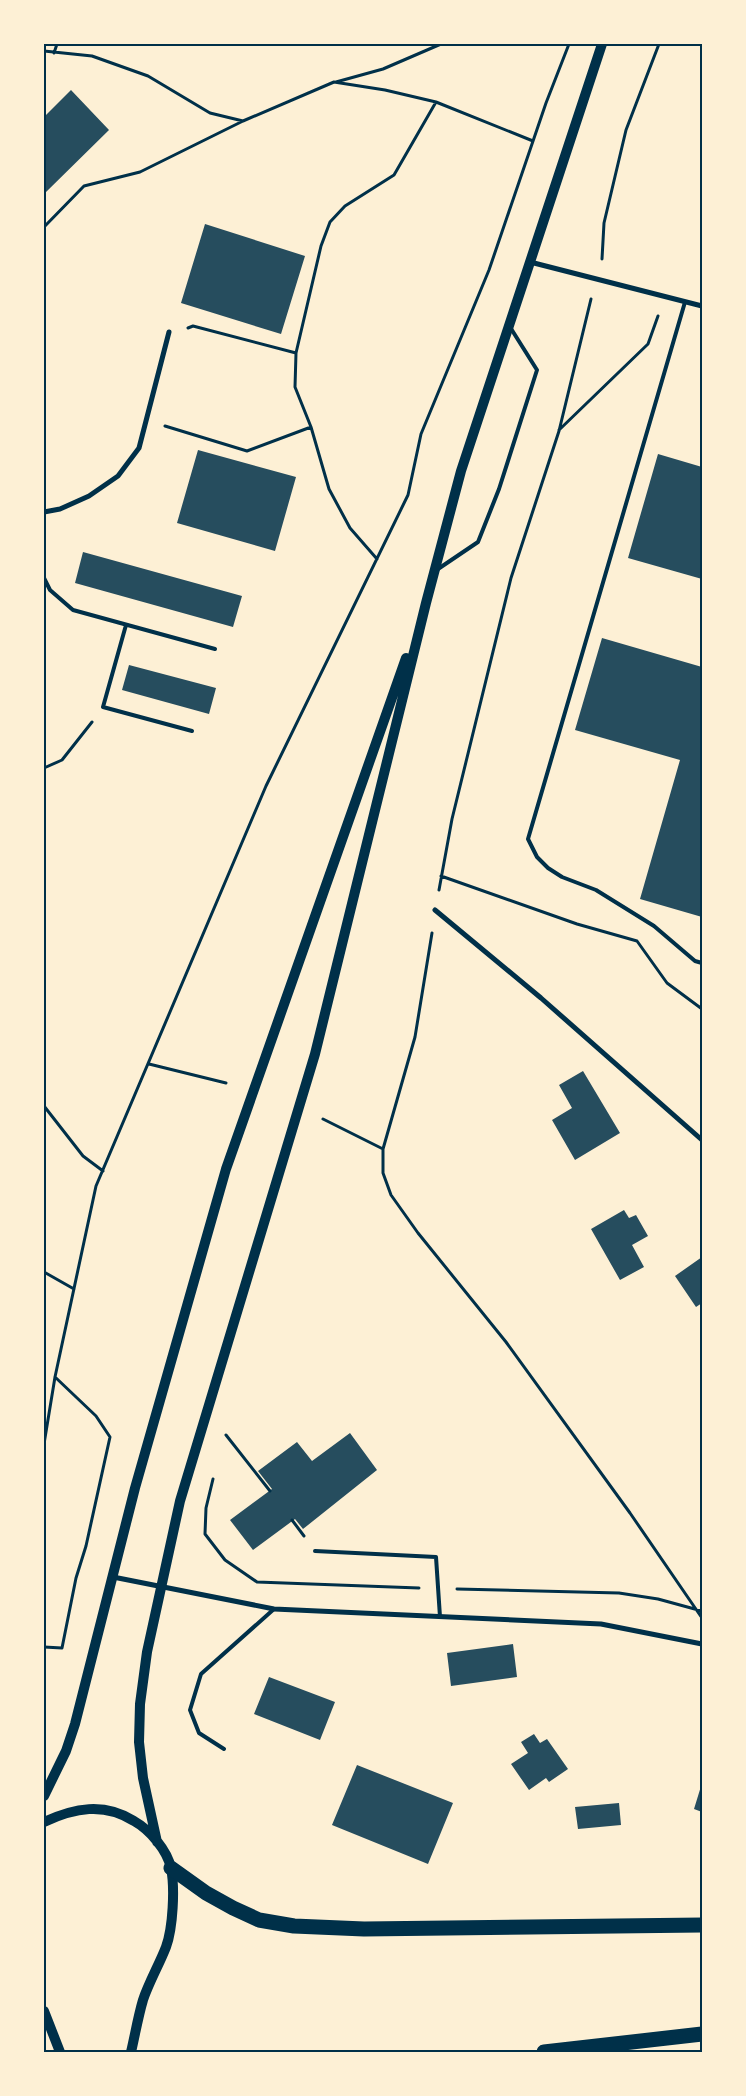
<svg xmlns="http://www.w3.org/2000/svg" width="746" height="2096" viewBox="0 0 746 2096" font-family="Barlow,sans-serif">
<style>
.building{fill:#264d5e}
.lines{fill:none;stroke-linecap:round;stroke-linejoin:round}
.path{stroke:#003049;stroke-width:3}
.service{stroke:#003049;stroke-width:4}
.minor{stroke:#003049;stroke-width:5}
.secondary{stroke:#003049;stroke-width:10}
.motorway{stroke:#003049;stroke-width:15}
.neatline{fill:none;stroke:#003049;stroke-width:2}
</style>
<rect width="100%" height="100%" fill="#fdf0d5"/>
<path class="building" d="M71,90L109,130L44,194V117Z
M205,224L305,256L281,334L181,303Z
M198,450L296,477L275,551L177,523Z
M658,454L702,467V579L628,558Z
M83,552L242,596L233,627L75,583Z
M602,638L702,667V917L640,899L680,760L575,730Z
M129,665L216,688L209,714L122,690Z
M583,1071L620,1133L575,1160L552,1120L572,1108L559,1085Z
M624,1210L629,1218L636,1215L648,1236L632,1245L644,1267L620,1280L591,1229Z
M702,1257V1303L696,1307L675,1276Z
M350,1433L377,1470L303,1529L295,1519L253,1550L230,1520L272,1489L258,1471L297,1442L312,1461Z
M513,1644L517,1677L451,1686L447,1653Z
M269,1677L335,1702L320,1740L254,1714Z
M534,1734L540,1743L547,1739L568,1769L549,1782L546,1778L529,1790L511,1764L528,1753L521,1742Z
M357,1765L453,1803L428,1864L332,1825Z
M702,1783V1812L694,1809Z
M619,1803L621,1825L578,1829L575,1807Z"/>
<g class="lines">
<path class="path" d="M44,51L92,56L148,76L210,113L243,121L334,82L385,90L436,102L533,141
M54,53L57,44
M336,82L383,69L441,44
M44,227L84,186L140,172L243,121
M602,259L604,223L626,130L659,44
M188,328L193,326L296,353
M165,426L247,451L311,427
M559,430L648,344L658,316
M377,559L350,528L329,489L311,427L295,387L296,353L321,246L330,222L345,206L394,175L436,102
M44,768L62,760L92,722
M441,876L577,924L637,941L667,983L702,1009
M439,890L452,819L511,578L559,431L591,299
M432,933L415,1037L383,1149V1173L391,1195L418,1233L506,1342L630,1513L702,1618
M149,1064L226,1083
M44,1106L83,1156L103,1171
M323,1119L383,1149
M44,1272L74,1289
M226,1435L270,1491
M44,1444L55,1377L96,1186L266,786L408,495L421,434L489,270L546,103L569,44
M213,1479L206,1508L205,1534L225,1560L257,1582L419,1588
M292,1520L304,1536
M457,1589L619,1593L658,1599L702,1611
M44,1647L62,1648L76,1578L86,1546L110,1437L96,1416L55,1377"/>
<path class="service" d="M685,302L528,839L537,857L548,868L562,877L596,890L654,926L695,961L702,963
M438,569L478,542L499,489L537,370L510,327
M44,578L50,590L73,610L215,649
M126,625L103,707L192,731
M315,1551L436,1557L440,1617
M224,1749L199,1733L190,1710L201,1674L274,1609"/>
<path class="minor" d="M530,262L702,306
M44,512L60,509L89,496L118,476L139,448L169,332
M435,910L541,998L702,1140
M113,1577L274,1609L601,1624L702,1644"/>
<path class="secondary" d="M44,1796L66,1751L75,1724L135,1488L226,1169L406,658
M44,1822C74,1808 104,1802 134,1821C150,1830 167,1850 171,1868C175,1888 173,1928 166,1947C159,1965 149,1982 143,2000C138,2017 135,2035 131,2052
M157,1842L143,1778L139,1742L140,1704L147,1652L180,1501L315,1054L426,603L461,471L602,44
M44,2011L60,2052"/>
<path class="motorway" d="M171,1868L206,1893L233,1908L259,1920L294,1926L364,1929L702,1925
M544,2052L702,2034"/>
</g>
<rect width="746" height="2096" fill="none" stroke="#fdf0d5" stroke-width="90"/>
<rect x="45" y="45" width="656" height="2006" class="neatline"/>
</svg>
